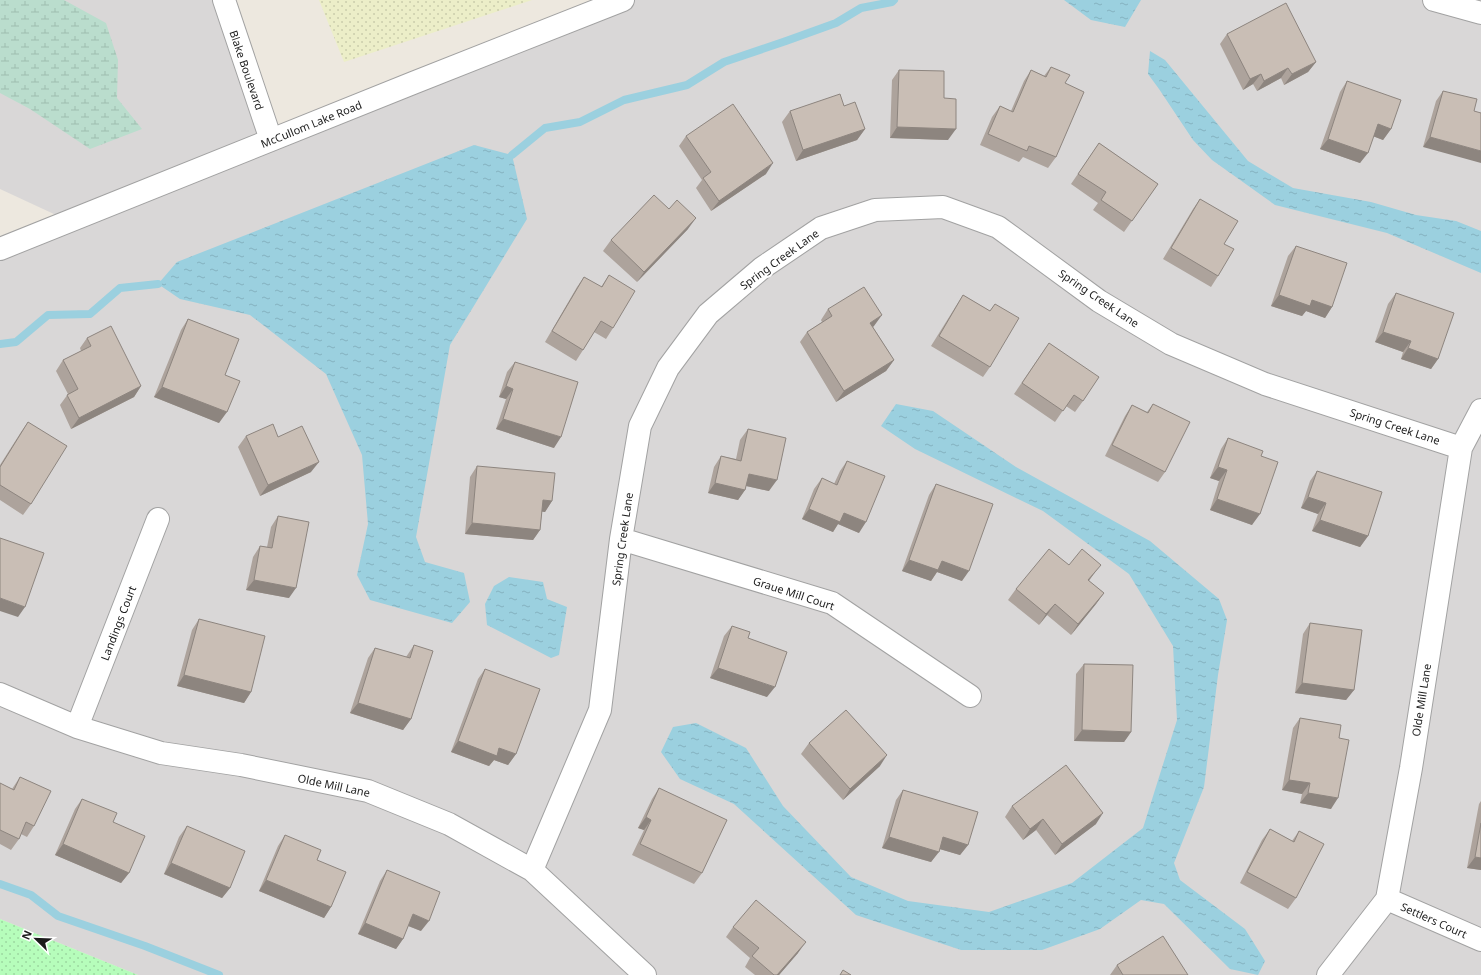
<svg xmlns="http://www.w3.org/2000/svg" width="1481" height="975" viewBox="0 0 1481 975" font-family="'Noto Sans',sans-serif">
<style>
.residential{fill:#d9d7d7}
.farmland{fill:url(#farmland-dots)}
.wetland{fill:url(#wetland-marsh)}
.park{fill:url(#park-dots)}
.water{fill:url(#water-ripples)}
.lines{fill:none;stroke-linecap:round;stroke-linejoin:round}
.stream{stroke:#9bd0df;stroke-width:8}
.minor-casing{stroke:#a2a2a2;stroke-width:24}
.minor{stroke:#fff;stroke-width:22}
.wall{fill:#ada39c}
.shaded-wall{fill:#8d857f}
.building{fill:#c9beb5;stroke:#8d857f}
.labels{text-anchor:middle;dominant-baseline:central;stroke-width:4;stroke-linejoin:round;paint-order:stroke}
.street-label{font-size:11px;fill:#1b1b1b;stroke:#fff}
</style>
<defs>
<pattern id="farmland-dots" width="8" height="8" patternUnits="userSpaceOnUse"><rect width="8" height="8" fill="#eceec8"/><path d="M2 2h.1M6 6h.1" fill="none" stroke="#caccab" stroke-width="1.8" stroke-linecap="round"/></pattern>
<pattern id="wetland-marsh" width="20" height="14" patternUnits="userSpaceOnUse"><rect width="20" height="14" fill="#baddcd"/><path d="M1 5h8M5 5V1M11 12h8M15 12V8" fill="none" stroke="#9fbdaf"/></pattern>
<pattern id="park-dots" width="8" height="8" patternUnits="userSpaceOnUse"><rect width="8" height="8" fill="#b6fdbb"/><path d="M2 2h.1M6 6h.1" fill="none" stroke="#9cd8a0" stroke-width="1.8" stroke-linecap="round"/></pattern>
<pattern id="water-ripples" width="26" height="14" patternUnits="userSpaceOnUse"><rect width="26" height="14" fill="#9bd0df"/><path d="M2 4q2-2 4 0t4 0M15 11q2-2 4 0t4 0" fill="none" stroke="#85b2bf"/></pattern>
</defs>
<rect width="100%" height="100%" fill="#ede8df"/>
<path class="residential" d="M0,0H224L271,140L623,0H1481V975H138L0,919V249L69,221L0,189Z"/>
<path class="farmland" d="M319,0H532L344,62Z"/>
<path class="wetland" d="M0,0H64L106,23L118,60L117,98L142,129L90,149L30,109L0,93Z"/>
<path class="park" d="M0,919L138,975H0Z"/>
<path class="water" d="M1064,0H1141L1125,27L1091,20Z
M1150,51L1165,60L1248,161L1293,188L1371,202L1416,215L1456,221L1481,231V273L1387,233L1275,205L1212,160L1193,140L1159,89L1148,74Z
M474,145L512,155L527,219L450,345L416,537L425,562L464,573L470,602L452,623L370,600L357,575L368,524L362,455L326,374L250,315L180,299L158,284L177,262Z
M896,404L933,411L1016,467L1150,541L1219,599L1227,620L1218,675L1204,787L1174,863L1180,880L1245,929L1265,961L1258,975L1230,969L1164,904L1141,900L1100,929L1042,950H961L856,915L734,804L680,779L661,752L673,727L696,723L746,748L783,806L851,877L908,901L989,912L1072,883L1143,828L1177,720L1173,646L1129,574L1043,511L915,449L881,426Z
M509,577L543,582L547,599L567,607L559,655L551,658L487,625L485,604L494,586Z"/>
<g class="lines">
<path class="stream" d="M512,155L545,128L580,122L624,100L687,85L724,62L786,41L836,23L861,8L892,2L894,0
M0,344L16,342L48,315L90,314L120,288L158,284
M0,884L31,895L58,916L145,946L219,975"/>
<defs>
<path id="minor" d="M224,0L271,140
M1434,0L1481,13
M0,249L413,83L623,0
M621,539L832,603L970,696
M0,694L77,727L161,753L241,765L368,791L449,824L532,870L645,975
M77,727L158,519
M532,870L600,710L621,539L640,426L668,368L708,314L762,268L821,228L875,210L943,207L998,227L1099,301L1171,344L1265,384L1461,448
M1387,899L1481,940
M1328,975L1387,899L1411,768L1461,448L1481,410"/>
</defs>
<use href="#minor" class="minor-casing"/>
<use href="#minor" class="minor"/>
</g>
<path class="wall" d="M1227,34L1316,62L1308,72L1284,85L1281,78L1257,91L1253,84L1243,90L1220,44Z
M1051,67L1065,83L1056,157L1048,168L1023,157L1019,162L980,145L992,117L1000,106L1011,111L1024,81L1031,70L1044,76Z
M899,70L944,98L948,140L890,138L892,80Z
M1347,81L1391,129L1383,140L1373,136L1360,163L1320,149L1340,92Z
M1443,91L1474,111L1423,147L1436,101Z
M844,106L865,129L857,140L796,161L782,122L790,111Z
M686,136L766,174L711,211L696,188L702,180L679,146Z
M1099,143L1158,184L1124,232L1093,210L1098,203L1071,184Z
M1200,199L1224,244L1218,276L1211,287L1163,259L1193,209Z
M688,229L637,282L603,251L611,240Z
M1296,246L1332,307L1325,318L1306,311L1302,316L1271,306L1288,256Z
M609,275L613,328L606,339L594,332L583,350L576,361L545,342L577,287L584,277L601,287Z
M1396,293L1438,359L1431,369L1401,359L1403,352L1375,342L1388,304Z
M963,295L990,311L995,304L990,367L983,377L931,346L956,306Z
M828,309L874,326L873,327L894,360L886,371L836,402L800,342L807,332L822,322L821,320Z
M188,319L225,375L219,423L154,397L181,330Z
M87,338L141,386L134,397L71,429L60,405L68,394L56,371L63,360L81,351L80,348Z
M1049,343L1083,401L1075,412L1066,406L1055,422L1014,394Z
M515,362L554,448L496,429L506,399L499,397L507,372Z
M1153,404L1165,472L1158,482L1105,456L1125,416L1132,405L1147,412Z
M28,422L31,504L23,515L0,500V465L21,432Z
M748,429L769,491L746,486L745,490L738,500L708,493L714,467L721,456L736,459L740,440Z
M246,436L278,437L311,472L260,496L238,447Z
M1228,438L1261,456L1252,525L1210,510L1219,481L1210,478L1221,449Z
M847,461L859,533L838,524L833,532L802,519L814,489L822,478L834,484L840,471Z
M477,466L552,501L545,512L542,511L540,530L533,540L465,534L470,477Z
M1317,471L1368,536L1360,547L1312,531L1318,514L1301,508L1310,481Z
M936,484L962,581L937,572L931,581L902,571L929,495Z
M278,516L289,598L246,590L253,557L260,546L267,547L271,527Z
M1069,565L1093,575L1089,581L1104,593L1096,604L1071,635L1047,615L1039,625L1008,600L1016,589Z
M199,619L251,692L244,703L177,686L192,630Z
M1310,623L1354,690L1346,700L1295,693L1303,634Z
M732,626L748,638L767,697L710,678L724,636Z
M414,645L411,719L403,730L350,713L368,658L375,648L406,657Z
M1084,664L1131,732L1124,742L1074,741L1076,674Z
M485,669L516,754L508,765L494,760L489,766L451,752L478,679Z
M1300,718L1339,738L1331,809L1300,803L1302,794L1282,790L1293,728Z
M809,743L880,766L843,800L801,754Z
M20,777L34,826L27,837L21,834L19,839L11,850L0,844V783L12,789Z
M659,788L702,873L694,884L632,855L644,830L638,828L652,799Z
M903,790L968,845L960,855L940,849L931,862L882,848L896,800Z
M82,799L129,873L121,883L55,855L75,809Z
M1481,801V870L1467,868L1479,804Z
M1012,806L1096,824L1055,855L1036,830L1023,840L1005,817Z
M187,826L230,888L222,898L164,874L179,837Z
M1270,829L1292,841L1299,831L1296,898L1288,909L1240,883L1262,840Z
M285,835L317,860L331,907L324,918L259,891L278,846Z
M387,870L421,931L408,926L403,939L396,949L358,934L380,881Z
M733,927L798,953L779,975H755L745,967L750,958L726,937Z
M1117,965L1188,975H1110Z"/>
<path class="shaded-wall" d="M1316,62L1308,72L1284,85L1292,74Z
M1288,68L1281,78L1257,91L1264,81Z
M1261,74L1253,84L1243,90L1250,79Z
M1378,124L1391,129L1383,140L1370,135Z
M897,127L956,129L948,140L890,138Z
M865,129L857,140L796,161L803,150Z
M1430,137L1481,151V163L1423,147Z
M1328,139L1368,153L1360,163L1320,149Z
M773,163L766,174L711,211L719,201Z
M696,218L688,229L637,282L644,272Z
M1279,295L1312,300L1332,307L1325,318L1306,311L1302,316L1271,306Z
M882,315L874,326L863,333L870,323Z
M1383,332L1411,341L1403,352L1375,342Z
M1408,348L1438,359L1431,369L1401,359Z
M894,360L886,371L836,402L844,391Z
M141,386L134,397L71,429L79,418Z
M506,386L513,389L506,399L499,397Z
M162,387L227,412L219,423L154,397Z
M503,419L561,437L554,448L496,429Z
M319,462L311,472L260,496L268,485Z
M1218,467L1227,470L1219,481L1210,478Z
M749,474L777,480L769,491L742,485Z
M715,483L745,490L738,500L708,493Z
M1308,497L1326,503L1318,514L1301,508Z
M1217,499L1260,514L1252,525L1210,510Z
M543,500L552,501L545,512L536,511Z
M809,509L844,513L866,522L859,533L838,524L833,532L802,519Z
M1320,520L1368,536L1360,547L1312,531Z
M472,523L540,530L533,540L465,534Z
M909,560L942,561L969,571L962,581L937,572L931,581L902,571Z
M1101,565L1093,575L1080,591L1088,580Z
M254,580L296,588L289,598L246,590Z
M1104,593L1096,604L1071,635L1078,624Z
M0,598L25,607L18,617L0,611Z
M1055,604L1047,615L1039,625L1046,614Z
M718,668L775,687L767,697L710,678Z
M184,675L251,692L244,703L177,686Z
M1302,683L1354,690L1346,700L1295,693Z
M358,703L411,719L403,730L350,713Z
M1082,730L1131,732L1124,742L1074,741Z
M458,741L499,748L516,754L508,765L494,760L489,766L451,752Z
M887,755L880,766L843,800L850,789Z
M1289,780L1310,783L1302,794L1282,790Z
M1308,793L1338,798L1331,809L1300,803Z
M1103,813L1096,824L1055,855L1062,844Z
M646,817L651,820L644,830L638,828Z
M1043,819L1036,830L1023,840L1030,829Z
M889,837L939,852L931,862L882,848Z
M943,837L968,845L960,855L936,848Z
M63,844L129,873L121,883L55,855Z
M1475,857L1481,858V870L1467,868Z
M171,863L230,888L222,898L164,874Z
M266,880L331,907L324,918L259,891Z
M413,914L429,921L421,931L406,925Z
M365,923L403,939L396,949L358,934Z
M806,942L798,953L779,975H777Z"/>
<path class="building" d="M1286,3L1316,62L1292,74L1288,68L1264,81L1261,74L1250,79L1227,34Z
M1051,67L1070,75L1065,83L1084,92L1056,157L1029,146L1027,151L988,134L1000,106L1013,112L1031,70L1046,77Z
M899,70L944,71V98L956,99V129L897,127Z
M1347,81L1401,100L1391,129L1378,124L1368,153L1328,139Z
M1443,91L1477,99L1474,111L1481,113V151L1430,137Z
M840,94L844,106L855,102L865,129L803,150L790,111Z
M733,104L773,163L719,201L703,178L711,172L686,136Z
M1099,143L1158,184L1132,221L1101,200L1106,192L1078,174Z
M654,195L669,209L677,200L696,218L644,272L611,240Z
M1200,199L1238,221L1224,244L1234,249L1218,276L1171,248Z
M1296,246L1347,263L1332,307L1312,300L1310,306L1279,295Z
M609,275L635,291L613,328L601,321L583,350L552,331L584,277L602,287Z
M864,287L882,315L870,323L894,360L844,391L807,332L832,316L828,309Z
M1396,293L1454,313L1438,359L1408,348L1411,341L1383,332Z
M963,295L990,311L995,304L1019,318L990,367L939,336Z
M188,319L239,339L225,375L240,381L227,412L162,387Z
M111,326L141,386L79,418L67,395L78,389L63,360L91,346L87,338Z
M1049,343L1099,377L1083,401L1074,395L1063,411L1022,383Z
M515,362L578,382L561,437L503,419L513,389L506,386Z
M1153,404L1190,422L1165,472L1112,445L1132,405L1148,413Z
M28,422L67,446L31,504L0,485V467Z
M273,424L278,437L302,426L319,462L268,485L246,436Z
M748,429L786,438L777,480L749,474L745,490L715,483L721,456L741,461Z
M1228,438L1263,451L1261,456L1278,462L1260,514L1217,499L1227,470L1218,467Z
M847,461L885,476L866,522L844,513L840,522L809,509L822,478L837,485Z
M477,466L555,473L552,501L543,500L540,530L472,523Z
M1317,471L1382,492L1368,536L1320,520L1326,503L1308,497Z
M936,484L993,504L969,571L942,561L938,570L909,560Z
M278,516L309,522L296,588L254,580L260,546L272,548Z
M0,538L44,553L25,607L0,598Z
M1049,549L1069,565L1082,549L1101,565L1088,580L1104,593L1078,624L1055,604L1046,614L1016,589Z
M199,619L265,636L251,692L184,675Z
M1310,623L1362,630L1354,690L1302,683Z
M732,626L750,632L748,638L787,652L775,687L718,668Z
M414,645L433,651L411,719L358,703L375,648L410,658Z
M1084,664L1133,665L1131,732L1082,730Z
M485,669L540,689L516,754L499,748L497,756L458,741Z
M846,710L887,755L850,789L809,743Z
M1300,718L1341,725L1339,738L1349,740L1338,798L1308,793L1310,783L1289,780Z
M1066,765L1103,813L1062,844L1043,819L1030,829L1012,806Z
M20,777L51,791L34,826L26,822L19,839L0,830V783L14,790Z
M659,788L727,820L702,873L640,844L651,820L646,817Z
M903,790L978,812L968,845L943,837L939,852L889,837Z
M82,799L117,813L113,822L145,836L129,873L63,844Z
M1481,823V858L1475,857Z
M187,826L245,851L230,888L171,863Z
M1270,829L1294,842L1299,831L1324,844L1296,898L1247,872Z
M285,835L321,850L317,860L346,872L331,907L266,880Z
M387,870L440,892L429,921L413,914L403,939L365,923Z
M756,900L806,942L777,975H774L752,956L759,948L733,927Z
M1163,936L1188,975H1123L1117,965Z
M843,970L851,975H840Z"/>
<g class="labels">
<g class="street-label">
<text transform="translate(247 70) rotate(71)">Blake Boulevard</text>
<text transform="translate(311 124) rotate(-22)">McCullom Lake Road</text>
<text transform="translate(779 259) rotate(-36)">Spring Creek Lane</text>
<text transform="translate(1099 298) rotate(34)">Spring Creek Lane</text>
<text transform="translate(1395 426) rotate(18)">Spring Creek Lane</text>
<text transform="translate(622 539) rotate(-82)">Spring Creek Lane</text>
<text transform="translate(794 593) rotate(18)">Graue Mill Court</text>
<text transform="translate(118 623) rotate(-69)">Landings Court</text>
<text transform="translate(1421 700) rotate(-81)">Olde Mill Lane</text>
<text transform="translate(334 785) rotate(12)">Olde Mill Lane</text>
<text transform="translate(1434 920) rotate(24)">Settlers Court</text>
</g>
</g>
<g transform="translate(36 939) rotate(293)" stroke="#ffffff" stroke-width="3" paint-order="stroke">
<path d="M0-3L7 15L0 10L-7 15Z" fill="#1b1b1b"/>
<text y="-6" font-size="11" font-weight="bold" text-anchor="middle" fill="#1b1b1b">N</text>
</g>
</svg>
